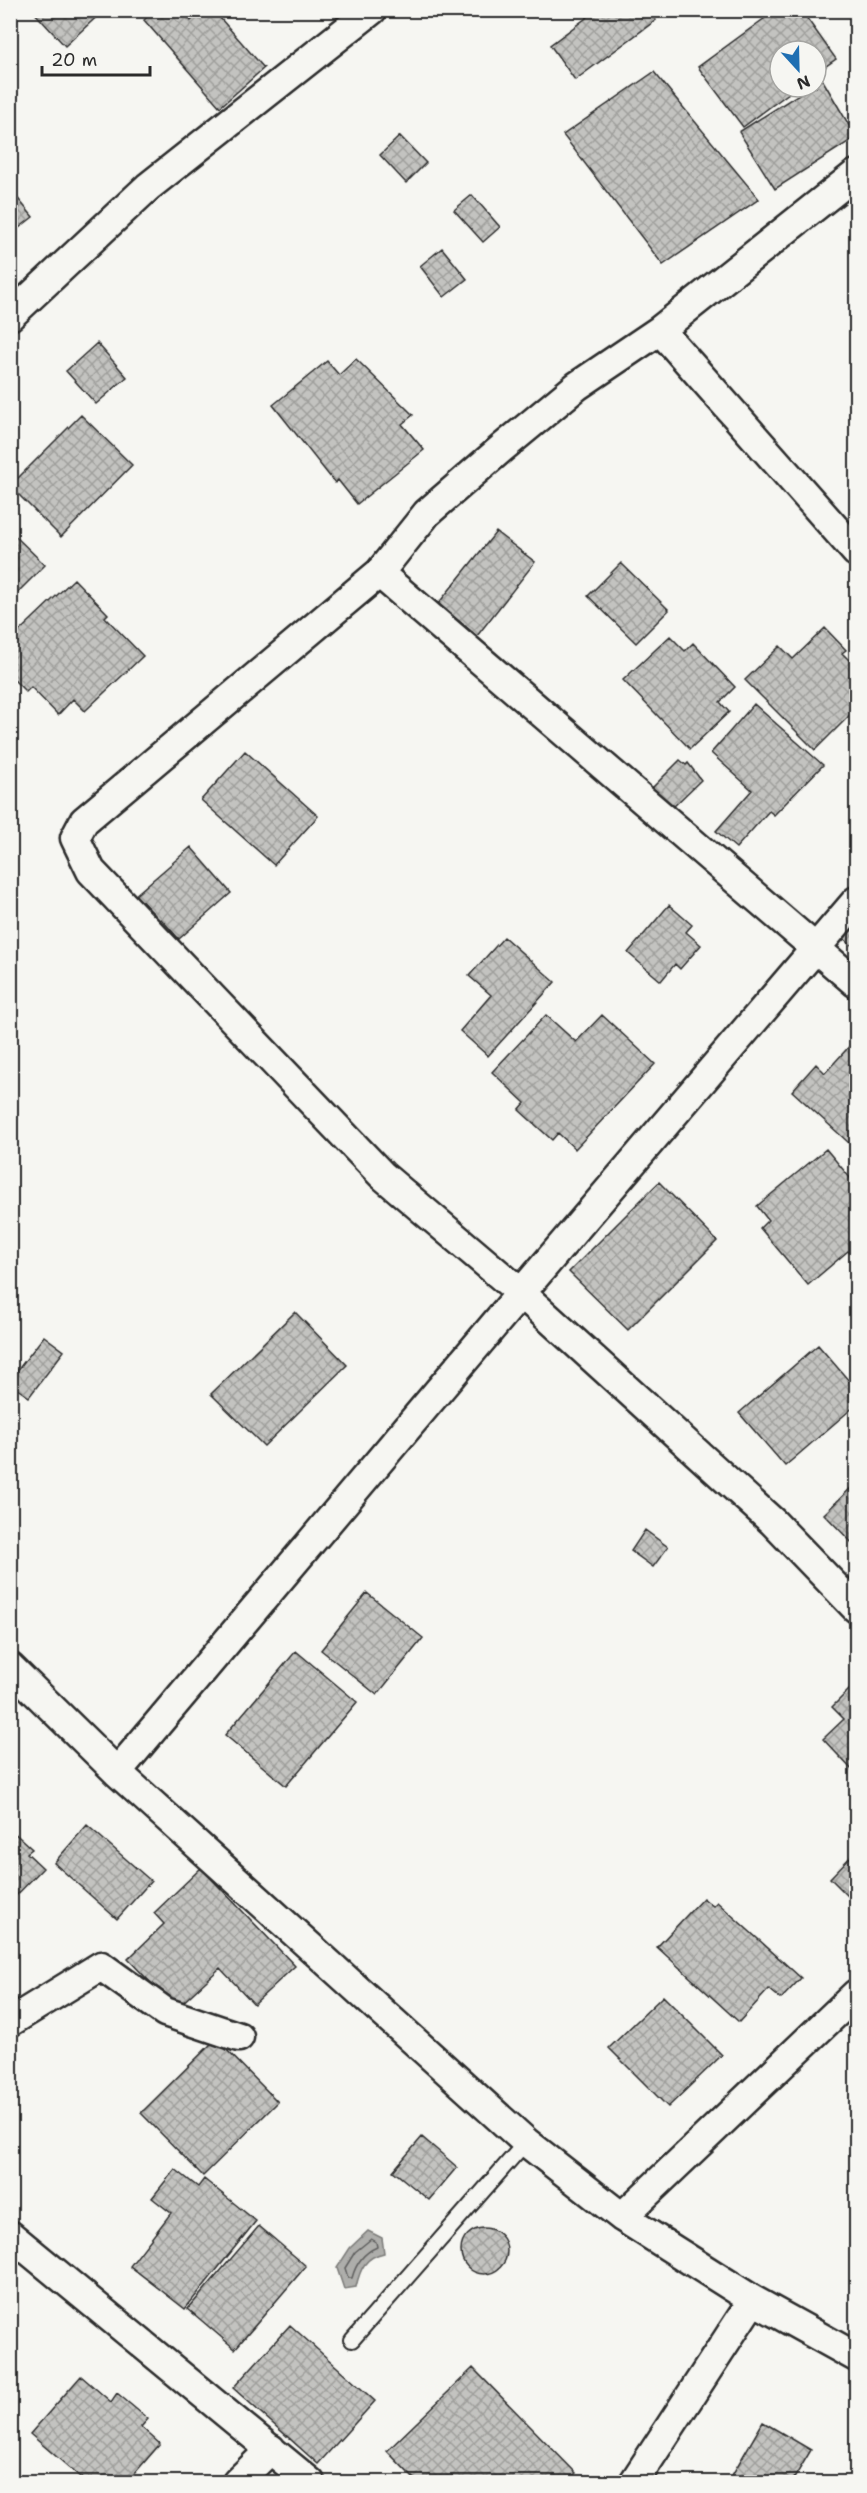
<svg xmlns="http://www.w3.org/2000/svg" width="867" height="2493" viewBox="0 0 867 2493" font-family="'Shantell Sans',sans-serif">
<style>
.water{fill:#aeaeab;stroke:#7a7a78;stroke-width:1.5}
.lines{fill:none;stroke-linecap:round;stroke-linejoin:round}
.shore{stroke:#5f5f5e;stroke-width:1.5}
.building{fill:url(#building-cross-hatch);stroke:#2b2b2b;stroke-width:1.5}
.lane-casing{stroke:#2b2b2b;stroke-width:18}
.street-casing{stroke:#2b2b2b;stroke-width:33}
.lane{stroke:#f6f6f2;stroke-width:14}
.street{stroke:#f6f6f2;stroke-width:28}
</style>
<defs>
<pattern id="building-cross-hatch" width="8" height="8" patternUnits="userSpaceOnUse" patternTransform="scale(1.5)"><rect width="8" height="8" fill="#c3c3c0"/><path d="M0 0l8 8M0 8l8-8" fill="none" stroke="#9f9f9c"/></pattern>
</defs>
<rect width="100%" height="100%" fill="#f6f6f2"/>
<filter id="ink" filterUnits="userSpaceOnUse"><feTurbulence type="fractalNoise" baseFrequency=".0167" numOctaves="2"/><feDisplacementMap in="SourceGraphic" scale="12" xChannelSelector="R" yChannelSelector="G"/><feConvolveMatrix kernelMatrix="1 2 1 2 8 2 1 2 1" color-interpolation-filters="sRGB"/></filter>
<g filter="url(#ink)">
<path class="water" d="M368,2231L382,2238L384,2253C365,2257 360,2269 356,2287L344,2289L337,2268L350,2248Z"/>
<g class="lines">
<path class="shore" d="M371,2239L376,2242L377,2247C363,2253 356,2263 352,2278H348L345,2268L355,2252Z"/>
</g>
<path class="building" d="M32,10H104L65,46Z
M155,10H182L191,21L202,10H213L264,68L220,107L144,20Z
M597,10H648L656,20L575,80L550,45Z
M776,10H801L836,59L816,73V51H780V87H797L743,127L698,67Z
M654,72L759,199L663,265L563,135Z
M822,79L856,137L775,189L739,132L810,87H816V83Z
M400,136L426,163L406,183L380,155Z
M10,189L33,217L10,235Z
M472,195L500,227L483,242L454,210Z
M442,248L467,279L444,297L420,266Z
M97,343L127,377L96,404L66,371Z
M356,359L413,415L402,424L424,450L357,504L338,480L335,483L273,405L327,361L339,375Z
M81,415L132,465L61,537L10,486Z
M10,531L45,565L10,600Z
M496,532L535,562L477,636L438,604Z
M621,563L669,610L636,643L588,596Z
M74,579L108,614L105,617L143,656L85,711L73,699L58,715L31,687L26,692L10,676V640Z
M825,628L846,650L842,653L856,667V709L815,750L745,680L780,646L793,659Z
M670,636L685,651L693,643L735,687L720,702L729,712L690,749L623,680Z
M754,704L823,765L774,815L769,811L736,848L716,831L752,790L711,753Z
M245,751L318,816L274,865L201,800Z
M680,760L686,765L688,763L701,780L671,809L651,789Z
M191,847L231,893L179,939L161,919L156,923L133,897Z
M669,905L692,925L686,932L701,945L680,969L675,964L661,981L628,953Z
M856,908V949L836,932Z
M504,937L555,982L488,1056L460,1031L491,995L469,976Z
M546,1015L576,1042L602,1015L655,1064L575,1149L558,1133L552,1140L519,1110L525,1103L492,1072Z
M856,1039V1134L849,1143L792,1091L816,1064L825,1073Z
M826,1149L856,1185V1251L852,1255L848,1251L808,1285L760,1228L768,1220L757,1206Z
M659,1182L717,1241L628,1330L569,1272Z
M856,1309V1322L850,1315Z
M295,1312L347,1365L264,1446L211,1394Z
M44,1336L64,1351L29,1397L10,1384V1380Z
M818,1345L856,1389V1405L785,1466L739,1413Z
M856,1483V1547L824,1514Z
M645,1530L668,1547L653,1567L631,1551Z
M367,1593L423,1638L377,1695L321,1650Z
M296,1651L357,1702L286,1786L225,1735Z
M856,1683V1774L823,1739L844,1719L832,1707Z
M87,1825L151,1881L117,1919L54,1863Z
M10,1829L32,1849L27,1853L43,1868L10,1902Z
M856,1851V1904L830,1878Z
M201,1868L295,1966L254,2004L220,1968L176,2009L128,1959L164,1924L154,1913Z
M703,1898L713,1906L717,1902L801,1978L781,1999L769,1989L739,2022L657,1947Z
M663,1996L722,2055L668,2107L609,2048Z
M216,2039L278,2102L203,2176L141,2113Z
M422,2137L457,2167L429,2200L393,2171Z
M175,2169L198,2187L204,2179L256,2221L185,2309L130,2266L171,2213L152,2198Z
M259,2226L306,2266L235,2349L188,2309Z
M461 2251a23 23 0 1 1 46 0a23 23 0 1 1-46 0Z
M290,2325L375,2401L318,2464L233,2388Z
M473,2368L576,2473L567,2482H417L387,2451Z
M81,2376L111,2402L117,2393L148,2419L141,2427L160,2444L127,2482H86L30,2434Z
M763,2422L811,2450L792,2482H728Z"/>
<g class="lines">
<defs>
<path id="lane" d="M352,2340L526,2142"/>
<path id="street" d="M856,174L660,330L577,386L502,448L427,513L379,573L84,821L75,838L91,871L382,1175L521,1293L773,1522L856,1608
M10,316L148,187L372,10
M660,330L856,552
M379,573L856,983
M10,1667L117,1772L526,2142L622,2217L753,2300L856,2357
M117,1772L521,1293L856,901
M10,2022L101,1966L165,2012L239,2037
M622,2217L856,1994
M10,2235L310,2482
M237,2482L271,2449
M634,2482L753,2300"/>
</defs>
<use href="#lane" class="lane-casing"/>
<use href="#street" class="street-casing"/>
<use href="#lane" class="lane"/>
<use href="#street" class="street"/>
</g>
</g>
<rect width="867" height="2493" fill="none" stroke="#f6f6f2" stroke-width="36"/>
<rect x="18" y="18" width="831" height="2457" fill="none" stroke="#2b2b2b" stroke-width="2" filter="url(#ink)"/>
<g transform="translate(798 69) rotate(158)"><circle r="28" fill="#f6f6f2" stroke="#a5a5a2" stroke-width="1.5"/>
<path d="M0-4.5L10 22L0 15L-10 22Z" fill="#1f6fb2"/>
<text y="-9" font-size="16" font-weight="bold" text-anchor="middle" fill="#2b2b2b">N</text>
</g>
<path d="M42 66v9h108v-9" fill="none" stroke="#2b2b2b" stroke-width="3"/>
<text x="51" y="66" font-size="18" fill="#2b2b2b" stroke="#f6f6f2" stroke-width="4.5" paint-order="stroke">20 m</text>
</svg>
